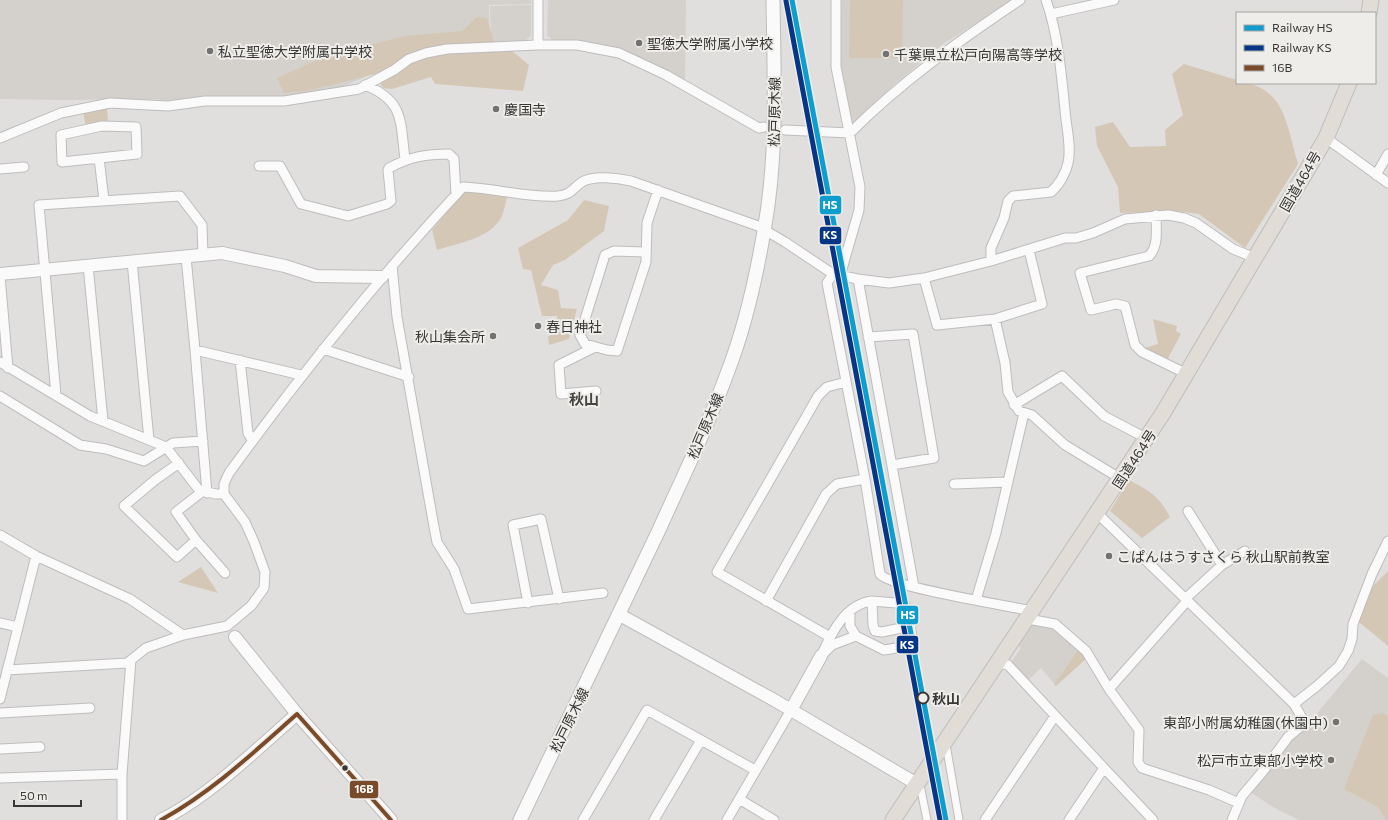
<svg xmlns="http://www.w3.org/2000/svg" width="1388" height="820" viewBox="0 0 1388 820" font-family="Commissioner,'Noto Sans JP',sans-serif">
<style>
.built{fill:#d4d0cb}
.green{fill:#d5c7b5}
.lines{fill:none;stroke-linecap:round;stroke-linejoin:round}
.pedestrian-casing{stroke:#bebcbc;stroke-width:9}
.minor-casing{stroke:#bebcbc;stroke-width:11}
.tertiary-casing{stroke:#bebcbc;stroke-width:14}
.secondary-casing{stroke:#bebcbc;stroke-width:15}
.trunk-casing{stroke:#bebdbc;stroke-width:17}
.pedestrian{stroke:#fafafa;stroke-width:7}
.minor{stroke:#fafafa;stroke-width:9}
.tertiary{stroke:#fafafa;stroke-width:12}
.secondary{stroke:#fafafa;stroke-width:13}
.trunk{stroke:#e1dcd5;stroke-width:15}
.bus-1-casing{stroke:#efedea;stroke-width:7}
.bus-1{stroke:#7a4b2a;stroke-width:4}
.rail-1-casing{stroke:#efedea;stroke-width:8}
.rail-2-casing{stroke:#efedea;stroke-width:8}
.rail-1{stroke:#0e9dcd;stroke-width:5}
.rail-2{stroke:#073686;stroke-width:5}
.poi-dot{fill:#737271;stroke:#efedea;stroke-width:1.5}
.stop-dot{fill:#efedea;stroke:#383736;stroke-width:2}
.bus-dot{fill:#383736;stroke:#efedea;stroke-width:1.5}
.labels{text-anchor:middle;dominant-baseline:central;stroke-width:4;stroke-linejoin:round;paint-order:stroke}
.poi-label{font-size:14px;fill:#383736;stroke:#efedea;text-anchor:start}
.street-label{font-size:14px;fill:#383736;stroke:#efedea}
.stop-label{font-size:14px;font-weight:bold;fill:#383736;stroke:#efedea;text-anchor:start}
.neighbourhood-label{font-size:15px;font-weight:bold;fill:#474543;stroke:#efedea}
.line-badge{stroke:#efedea;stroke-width:1.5}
.badge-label{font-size:11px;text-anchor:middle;font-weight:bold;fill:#fff}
</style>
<rect width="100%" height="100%" fill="#e1dfde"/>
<path class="built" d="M0,0H531V4L489,5L490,42L379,71L337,89L275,97H205L168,100L140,99L66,100L0,99Z
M548,0H686L685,82L606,45L580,41H553L547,35Z
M842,0H1013L943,44L897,82L852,123L841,64Z
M531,5V36L525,41L491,42L490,6Z
M1031,625H1043L1054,630L1078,650L1056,686L1041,668L1026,682L1013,667L1012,661L1021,648L1018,645Z
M1362,659L1388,678V820H1299L1278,810L1250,792L1301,726L1305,728Z"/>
<path class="green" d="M850,0H903L902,58H849Z
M477,17L487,18L496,49L512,51L529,65L523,91L435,84L431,77L392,89L383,88L375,74L307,91L284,93L277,78L327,56L405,36L462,31Z
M1184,64L1237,80V83C1285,83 1287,128 1298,164L1245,248L1199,214L1176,211L1120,213L1118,187L1097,146L1095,127L1113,122L1130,147L1166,146L1165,130L1183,115L1172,74Z
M107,108L108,121L86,127L83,112Z
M464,192H482L507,197C505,204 504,212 501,218C489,239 458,243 437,250L432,230Z
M584,200L609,206L604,231L565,260L553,265L541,285L558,290L561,308L577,309L569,339L549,345L548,336L559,333L557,316H542L531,270L523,269L518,248L568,220Z
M1153,319L1177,326L1176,331L1181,334L1167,360L1145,348L1158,344Z
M1129,480C1150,491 1159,496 1170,517L1142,538L1110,511Z
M201,567L218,593L178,582Z
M1388,571V646L1354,618L1359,600Z
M1078,650L1086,659L1056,686L1054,685Z
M1383,713L1388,716V820H1386L1378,807L1344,789L1373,715Z"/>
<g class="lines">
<defs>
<path id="pedestrian" d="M947,750L959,820
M921,790L927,820"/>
<path id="minor" d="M836,0V67L860,187L859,210L840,276
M1051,14L1114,0
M538,45V0
M365,85C405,101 400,122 405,159
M102,126L136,127L137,154L62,162L61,135Z
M785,130L850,133C901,82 960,40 1020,0
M0,138L61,113L110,103L168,106L205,101H284L359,89L394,70L409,59L426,53L447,49L538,45H577L619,53L666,75L759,128L764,127
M1326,138L1388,183
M99,158L104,200
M259,166H280L301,204L348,216L387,204L391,201L388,170L389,168C409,157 426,154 449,154L454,159L456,195
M0,169L24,167
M1376,175L1388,154
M1156,215C1156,228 1159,246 1149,256L1080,273L1091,310L1116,304L1125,306L1135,345L1142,352L1187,374
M645,252L614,251L605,255L580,335L585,344L607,350L617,351L646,262L647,223L658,190
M186,257L195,350
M132,261L149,440
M991,261V248L1004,218L1008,201L1013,196L1051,192C1059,185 1066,173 1068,163C1071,150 1068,134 1066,120C1062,82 1059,36 1046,0
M88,265L103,421
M392,266L397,317L434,527L437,542L454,569L468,609L603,593
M833,274L827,283L865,479L880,574C889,587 1010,606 1032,611
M0,276L8,368
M924,278L937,325L995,319L1005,363L1008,392L1019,411L1032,415L1065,445L1121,479
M858,279L914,587
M995,319L1042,304L1029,250
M868,337L913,334L934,458L892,465
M595,347L559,365L561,394L596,391
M323,349L409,377
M240,360L248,433L253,441
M0,362L90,416L166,447L199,490L216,494H224
M56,395L39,205L180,196L202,225L203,255
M0,396L80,445L106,449L144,461L173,443L203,441
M1014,405L1062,376L1104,416L1142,436L1146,441
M179,463L155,480L124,506L177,557L196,540
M954,484L1008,482
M203,491L176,512L196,540L225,573
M207,493L195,350L301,375
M1188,511L1222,565
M1097,513L1294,704L1305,723L1288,737L1264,770L1242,796L1232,820
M0,535L36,556L130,599L183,635L227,626L251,606L264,588L265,572L254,542L245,522L224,494V484L229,473C302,373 378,278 463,187C495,188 526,198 558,196C571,195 573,188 582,182C593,175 618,178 631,181L758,226L785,242L833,274L858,279L889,283L924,278L991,261L1065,238H1076L1093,233L1125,219L1168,215L1184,218L1196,223L1233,249L1255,258
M1185,599L1222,565L1245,551
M976,600L996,533L1024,413
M766,601L826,494L837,484L865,479
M872,601L896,603L905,605L908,609L912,637L910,642L903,647L884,650L856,636L853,637L832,645L821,656C831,634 845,604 872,601Z
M872,601L873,625L875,631L882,632L911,626
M528,603L513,525L541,519L559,599
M850,611V626L856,636
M1028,619L1055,624L1086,651L1109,689L1139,730L1138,762L1142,768L1209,790L1239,803
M0,623L18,627
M830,637L717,572L818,396L827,387L846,382
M999,663L1008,665L1104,768
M7,670L127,663L131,660
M1109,689L1187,601
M0,699L36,556
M1294,704L1317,686L1339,666L1348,651L1352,639L1353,624L1372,574L1388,541
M0,713L90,708
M0,749L40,747
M0,778L122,774
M739,799L774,820
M122,820V774L131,660L146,648L183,635
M583,820L647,710L755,770
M654,820L701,740
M727,820L791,710
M985,820L1055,716
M1069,820L1104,768L1153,820"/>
<path id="tertiary" d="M0,274L222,253L285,266L316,276L382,277
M620,615L774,700L917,784
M235,637L297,714L391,820
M791,710L821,656
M161,820C208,797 257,749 297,714"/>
<path id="secondary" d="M520,820C567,724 613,628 658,532C682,479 708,426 728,371C745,327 756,278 764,231C778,155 774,77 773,0"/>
<path id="trunk" d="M1369,13L1371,0
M893,820L1163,413L1326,138L1349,83"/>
</defs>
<use href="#pedestrian" class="pedestrian-casing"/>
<use href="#minor" class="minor-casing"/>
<use href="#tertiary" class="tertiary-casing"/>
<use href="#secondary" class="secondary-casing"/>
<use href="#trunk" class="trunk-casing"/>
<use href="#pedestrian" class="pedestrian"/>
<use href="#minor" class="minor"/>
<use href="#tertiary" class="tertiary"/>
<use href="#secondary" class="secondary"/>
<use href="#trunk" class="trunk"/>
<defs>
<path id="bus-1" d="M297,714L391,820
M161,820C212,792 254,752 297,714"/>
</defs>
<use href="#bus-1" class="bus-1-casing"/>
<use href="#bus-1" class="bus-1"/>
<defs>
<path id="rail-1" d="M792,0L946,820"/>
<path id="rail-2" d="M786,1L940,820"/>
</defs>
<use href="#rail-1" class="rail-1-casing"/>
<use href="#rail-2" class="rail-2-casing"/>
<use href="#rail-1" class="rail-1"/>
<use href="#rail-2" class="rail-2"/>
</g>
<g class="poi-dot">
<circle cx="639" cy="43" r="4"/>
<circle cx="210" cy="51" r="4"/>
<circle cx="886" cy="54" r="4"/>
<circle cx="496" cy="109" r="4"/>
<circle cx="538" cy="326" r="4"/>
<circle cx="493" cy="336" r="4"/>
<circle cx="1109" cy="556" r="4"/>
<circle cx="1336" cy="722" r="4"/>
<circle cx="1331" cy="760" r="4"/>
</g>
<circle class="stop-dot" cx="923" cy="698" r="5.5"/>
<circle class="bus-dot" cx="345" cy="768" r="3.5"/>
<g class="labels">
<g class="poi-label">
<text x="647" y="43">聖徳大学附属小学校</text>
<text x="218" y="51">私立聖徳大学附属中学校</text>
<text x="894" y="54">千葉県立松戸向陽高等学校</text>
<text x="504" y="109">慶国寺</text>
<text x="546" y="326">春日神社</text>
<text x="485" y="336" text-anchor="end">秋山集会所</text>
<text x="1117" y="556">こぱんはうすさくら 秋山駅前教室</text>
<text x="1328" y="722" text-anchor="end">東部小附属幼稚園(休園中)</text>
<text x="1323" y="760" text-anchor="end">松戸市立東部小学校</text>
</g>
<g class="street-label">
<text transform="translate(774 112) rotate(-89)">松戸原木線</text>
<text transform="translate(1300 181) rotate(-60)">国道464号</text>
<text transform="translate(705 426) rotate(-67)">松戸原木線</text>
<text transform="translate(1134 459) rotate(-57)">国道464号</text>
<text transform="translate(569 720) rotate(-64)">松戸原木線</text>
</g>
<g class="stop-label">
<text x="932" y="698">秋山</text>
</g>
<g class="neighbourhood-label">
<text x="584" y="399">秋山</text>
</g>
</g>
<g class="line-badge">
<rect x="819" y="195" width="23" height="20" rx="4" fill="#0e9dcd"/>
<rect x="819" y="226" width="23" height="19" rx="4" fill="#073686"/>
<rect x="896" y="605" width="23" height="20" rx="4" fill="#0e9dcd"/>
<rect x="896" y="635" width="23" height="19" rx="4" fill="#073686"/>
<rect x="349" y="780" width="30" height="19" rx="4" fill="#7a4b2a"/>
</g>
<g class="badge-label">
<text x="830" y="209">HS</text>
<text x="830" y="239">KS</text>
<text x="908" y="619">HS</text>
<text x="907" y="649">KS</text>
<text x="364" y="793">16B</text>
</g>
<rect x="1236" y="12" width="140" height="72" fill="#efedea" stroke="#a6a4a2"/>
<rect x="1244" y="25" width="20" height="6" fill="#0e9dcd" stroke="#a6a4a2"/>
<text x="1272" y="32" font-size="12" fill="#383736">Railway HS</text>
<rect x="1244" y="45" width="20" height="6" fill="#073686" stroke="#a6a4a2"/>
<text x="1272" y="52" font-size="12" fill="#383736">Railway KS</text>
<rect x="1244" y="65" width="20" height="6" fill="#7a4b2a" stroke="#a6a4a2"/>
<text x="1272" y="72" font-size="12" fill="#383736">16B</text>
<path d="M14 800v6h67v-6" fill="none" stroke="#383736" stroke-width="2"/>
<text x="20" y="800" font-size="12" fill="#383736" stroke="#efedea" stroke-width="3" paint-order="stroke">50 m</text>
</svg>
